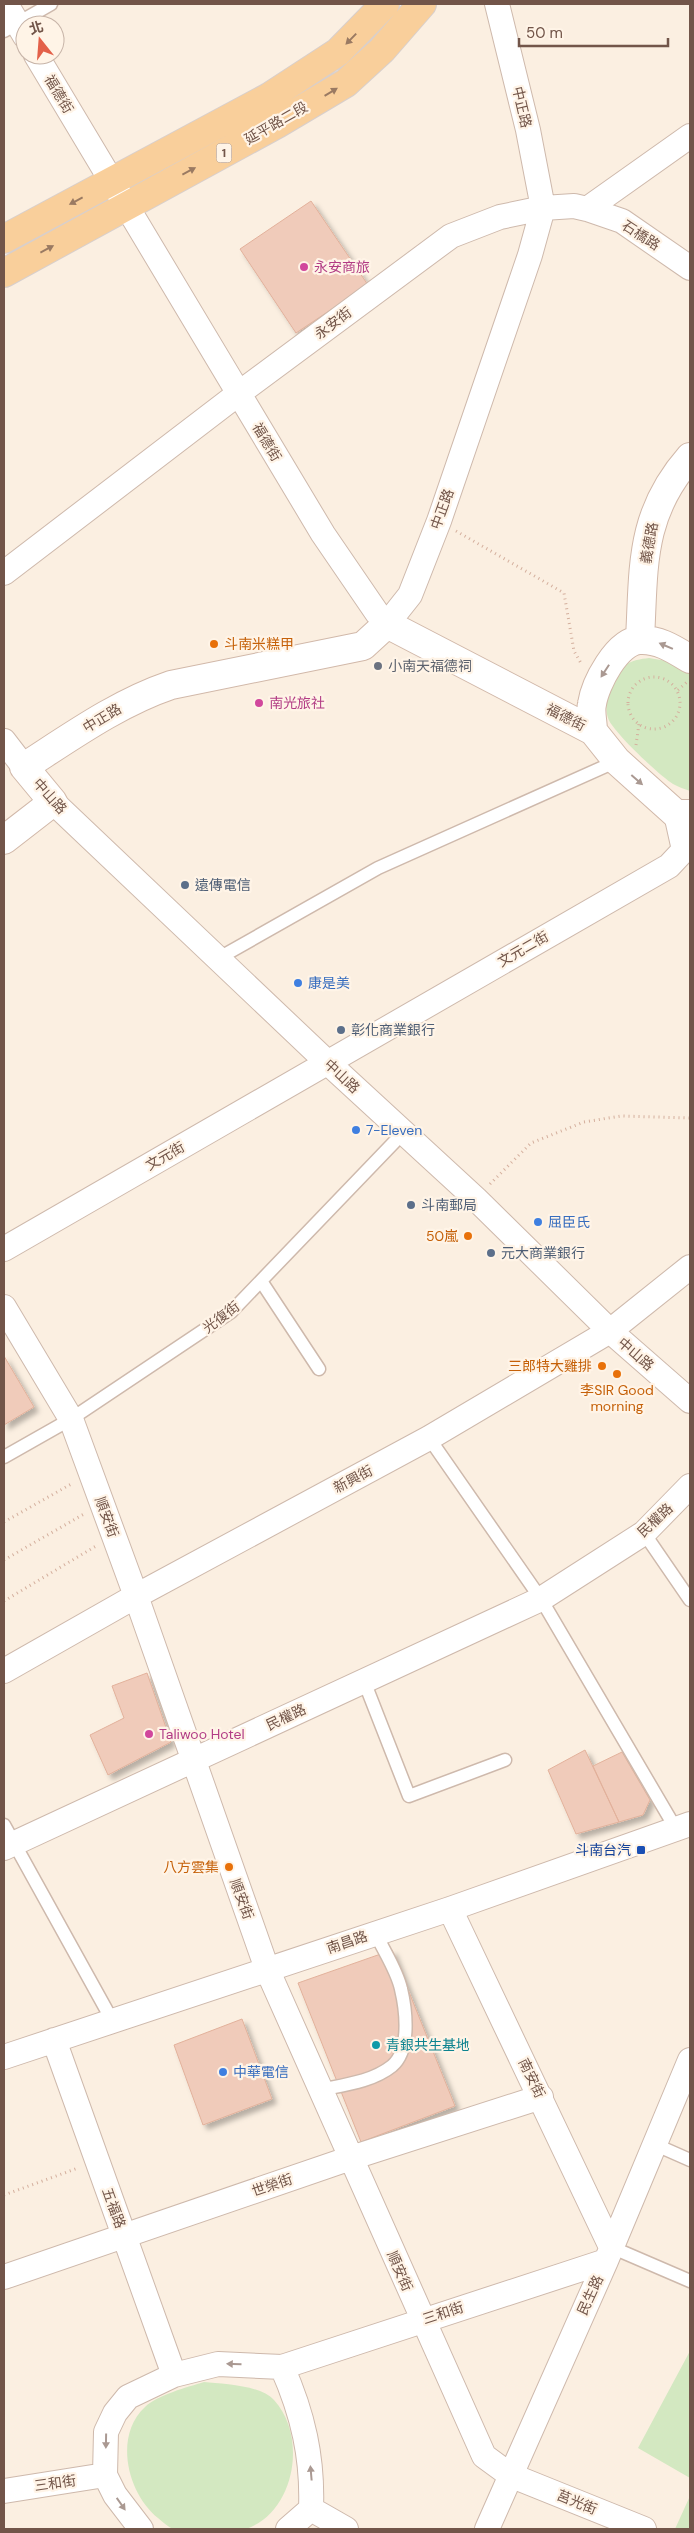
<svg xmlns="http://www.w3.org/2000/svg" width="694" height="2533" viewBox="0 0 694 2533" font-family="'DM Sans','Noto Sans TC',sans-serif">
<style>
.green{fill:#d3e8c1}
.building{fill:#f0cbba;stroke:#e2b19b;filter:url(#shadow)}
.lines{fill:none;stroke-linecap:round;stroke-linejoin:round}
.lane-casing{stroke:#ceb9ac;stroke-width:15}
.street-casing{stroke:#ceb9ac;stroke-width:26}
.secondary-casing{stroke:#d1b8a9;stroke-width:30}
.primary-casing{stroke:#d8cfcc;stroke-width:30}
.path{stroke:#d4af9d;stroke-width:3;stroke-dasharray:1 4;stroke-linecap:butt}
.lane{stroke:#fff;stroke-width:12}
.street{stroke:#fff;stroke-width:24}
.secondary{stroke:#fff;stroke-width:28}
.primary{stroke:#f9cf9b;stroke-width:28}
.oneway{fill:#9a7a62}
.oneway2{fill:#aa9992}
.hotel-dot{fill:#d1479c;stroke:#fff4e7;stroke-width:2}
.food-dot{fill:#e8710a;stroke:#fff4e7;stroke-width:2}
.worship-dot{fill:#6b7280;stroke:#fff4e7;stroke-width:2}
.service-dot{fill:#5c6f8a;stroke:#fff4e7;stroke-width:2}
.shop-dot{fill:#3f7fe0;stroke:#fff4e7;stroke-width:2}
.transit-dot{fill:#1a4fb4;stroke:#fff4e7;stroke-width:2}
.culture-dot{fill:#0f9aa8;stroke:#fff4e7;stroke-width:2}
.labels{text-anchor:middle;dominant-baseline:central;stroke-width:4.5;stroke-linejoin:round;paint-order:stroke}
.shield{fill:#fff4e7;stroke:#9c8578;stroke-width:1}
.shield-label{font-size:12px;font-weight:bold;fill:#725549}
.street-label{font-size:14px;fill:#725549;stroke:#fff4e7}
.hotel-label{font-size:14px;fill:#b23c85;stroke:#fff4e7;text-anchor:start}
.food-label{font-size:14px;fill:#c56008;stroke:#fff4e7;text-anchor:end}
.worship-label{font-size:14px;fill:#5b616d;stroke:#fff4e7;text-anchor:start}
.service-label{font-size:14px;fill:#4e5e75;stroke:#fff4e7;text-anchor:start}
.shop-label{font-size:14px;fill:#366cbe;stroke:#fff4e7;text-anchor:start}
.transit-label{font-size:14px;fill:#164399;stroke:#fff4e7;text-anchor:end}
.culture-label{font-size:14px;fill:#0d838f;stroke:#fff4e7;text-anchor:start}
</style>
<defs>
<filter id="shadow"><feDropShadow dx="4.5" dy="4.5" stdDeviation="2.5" flood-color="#0004"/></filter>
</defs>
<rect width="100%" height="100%" fill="#fbefe1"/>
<path class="green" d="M649,658L667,661L690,670V791C685,789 678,787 673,784C660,776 612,731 608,718C604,706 608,692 613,681C620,664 631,660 649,658Z
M690,2351V2478L638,2448Z
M204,2382C223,2384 261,2385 274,2400C308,2437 295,2512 246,2529C227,2529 190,2533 173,2529C168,2527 163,2522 158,2518C128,2494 113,2437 145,2407C157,2395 188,2387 204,2382Z
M690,2496V2529H675Z"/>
<path class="building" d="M311,201L368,285L296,333L240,249Z
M4,1356L34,1407L4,1425Z
M147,1673L171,1742L108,1775L90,1735L124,1718L112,1686Z
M585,1750L619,1822L576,1834L548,1770Z
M622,1752L650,1800L643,1815L619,1822L593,1766Z
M392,1950L455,2106L361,2142L298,1983Z
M242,2019L272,2099L203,2125L174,2045Z"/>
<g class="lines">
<defs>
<path id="lane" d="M4,31L51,4
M219,958L378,868L617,761
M261,1281L319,1369
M429,1438L541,1599L676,1829
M4,1457L71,1419L231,1312L403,1133
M644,1533L690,1600
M364,1681L409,1796L505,1760
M4,1825L112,2020
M319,2090C343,2085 372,2082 392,2066C411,2050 406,2010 401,1989C397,1970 383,1950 375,1932
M656,2145L690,2160
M611,2247L690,2281"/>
<path id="street" d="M6,4L25,36
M36,55L323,534L377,613L387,624L410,595L439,521L530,255L543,208L528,130L497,4
M587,209L622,221L690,268
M4,573L238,394L451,236L500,217L543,208L574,206L587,209L690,136
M4,741L24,767
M53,802L327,1062L476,1199L610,1331L690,1401
M4,1249L669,866L684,850L676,814
M4,1307L71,1419L136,1596L267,1969L484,2456L510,2475L644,2529
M4,1671L136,1596L429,1438L610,1331L690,1267
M4,1848L541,1599L644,1533L690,1486
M450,1909L611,2247
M54,2040L174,2375
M4,2057L450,1909L690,1824
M4,2277L351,2158L541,2097
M282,2367C303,2414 313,2458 311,2509L288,2529
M4,2491L105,2475
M311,2509L346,2529
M141,2529L115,2495L105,2475L106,2432L115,2413L128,2397L174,2375L218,2364L282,2367L606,2261
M487,2529L606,2261L690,2060"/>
<path id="secondary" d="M640,639C644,567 639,515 690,457
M593,731C593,722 590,712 592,704C595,684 617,641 640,640C659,639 675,650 690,659
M4,840L53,802L24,767C72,736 118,703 171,685L363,646L387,624L593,731L617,761L676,814H690"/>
<path id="primary" d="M4,239L269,97L338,52L385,4
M4,273L277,124L346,83L382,50L422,4"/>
</defs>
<use href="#lane" class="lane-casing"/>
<use href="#street" class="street-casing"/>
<use href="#secondary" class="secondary-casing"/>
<use href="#primary" class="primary-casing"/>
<path class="path" d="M456,531L564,593L574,651L582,665
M628 703a26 26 0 1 1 52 0a26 26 0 1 1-52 0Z
M678,690L687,682
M636,745L639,724
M490,1184L531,1143L584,1122L621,1116L690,1118
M4,1522L73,1483
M4,1560L84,1514
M4,1601L96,1546
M4,2195L78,2168"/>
<use href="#lane" class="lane"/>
<use href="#street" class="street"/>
<use href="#secondary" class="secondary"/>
<use href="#primary" class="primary"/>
</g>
<defs><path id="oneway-solid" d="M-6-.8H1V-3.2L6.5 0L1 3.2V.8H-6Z" transform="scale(1.25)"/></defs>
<g class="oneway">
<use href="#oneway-solid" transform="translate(351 39) rotate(134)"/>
<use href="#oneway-solid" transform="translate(331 92) rotate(-31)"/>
<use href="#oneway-solid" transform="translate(189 171) rotate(-28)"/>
<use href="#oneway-solid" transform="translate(76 201) rotate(152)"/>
<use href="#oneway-solid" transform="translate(47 249) rotate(-28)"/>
</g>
<g class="oneway2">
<use href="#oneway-solid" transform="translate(666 646) rotate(-157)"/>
<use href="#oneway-solid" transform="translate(605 671) rotate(123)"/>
<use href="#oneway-solid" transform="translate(637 780) rotate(41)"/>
<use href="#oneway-solid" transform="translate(234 2364) rotate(-178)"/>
<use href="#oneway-solid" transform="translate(106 2441) rotate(91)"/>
<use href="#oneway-solid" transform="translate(311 2473) rotate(-95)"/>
<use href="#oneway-solid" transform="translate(121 2504) rotate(55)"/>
</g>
<g class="hotel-dot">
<circle cx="304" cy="267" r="5"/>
<circle cx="259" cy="703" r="5"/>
<circle cx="149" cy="1734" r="5"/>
</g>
<g class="food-dot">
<circle cx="214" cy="644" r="5"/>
<circle cx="468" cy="1236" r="5"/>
<circle cx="602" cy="1366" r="5"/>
<circle cx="617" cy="1374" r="5"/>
<circle cx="229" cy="1867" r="5"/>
</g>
<circle class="worship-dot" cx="378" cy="666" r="5"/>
<g class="service-dot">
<circle cx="185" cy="885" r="5"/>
<circle cx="341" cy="1030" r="5"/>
<circle cx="411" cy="1205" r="5"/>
<circle cx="491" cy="1253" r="5"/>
</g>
<g class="shop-dot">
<circle cx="298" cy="983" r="5"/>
<circle cx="356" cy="1130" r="5"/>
<circle cx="538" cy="1222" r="5"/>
<circle cx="223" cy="2072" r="5"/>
</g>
<rect class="transit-dot" x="636" y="1845" width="10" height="10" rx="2.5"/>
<circle class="culture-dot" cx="376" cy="2045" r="5"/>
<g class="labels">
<rect class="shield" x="216.5" y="143.5" width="15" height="19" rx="4"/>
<g class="shield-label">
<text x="224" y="153">1</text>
</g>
<g class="street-label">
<text transform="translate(59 94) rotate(59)">福德街</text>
<text transform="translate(522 107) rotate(77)">中正路</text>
<text transform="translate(276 123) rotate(-30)">延平路二段</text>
<text transform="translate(641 235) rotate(33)">石橋路</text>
<text transform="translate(333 323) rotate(-37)">永安街</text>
<text transform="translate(267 442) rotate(59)">福德街</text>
<text transform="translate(442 509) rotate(-70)">中正路</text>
<text transform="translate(649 543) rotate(-80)">義德路</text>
<text transform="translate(566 717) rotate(27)">福德街</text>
<text transform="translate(102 718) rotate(-31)">中正路</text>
<text transform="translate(50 796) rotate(48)">中山路</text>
<text transform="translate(523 949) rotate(-30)">文元二街</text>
<text transform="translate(342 1076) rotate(43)">中山路</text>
<text transform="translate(165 1156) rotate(-30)">文元街</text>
<text transform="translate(221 1317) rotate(-37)">光復街</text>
<text transform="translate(636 1354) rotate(41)">中山路</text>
<text transform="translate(353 1479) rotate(-28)">新興街</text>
<text transform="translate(107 1517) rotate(70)">順安街</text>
<text transform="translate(655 1520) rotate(-43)">民權路</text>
<text transform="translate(286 1717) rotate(-25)">民權路</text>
<text transform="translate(242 1899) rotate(70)">順安街</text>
<text transform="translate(347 1942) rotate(-19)">南昌路</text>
<text transform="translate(532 2078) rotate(64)">南安街</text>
<text transform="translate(272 2185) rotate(-19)">世榮街</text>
<text transform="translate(114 2208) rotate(70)">五福路</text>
<text transform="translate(400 2271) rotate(66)">順安街</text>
<text transform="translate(590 2295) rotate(-65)">民生路</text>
<text transform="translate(443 2313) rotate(-18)">三和街</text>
<text transform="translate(55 2483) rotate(-8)">三和街</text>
<text transform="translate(577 2502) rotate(22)">莒光街</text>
</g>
<g class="hotel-label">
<text x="314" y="267">永安商旅</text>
<text x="269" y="703">南光旅社</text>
<text x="159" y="1734">Taliwoo Hotel</text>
</g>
<g class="food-label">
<text x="224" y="644" text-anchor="start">斗南米糕甲</text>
<text x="458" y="1236">50嵐</text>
<text x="592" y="1366">三郎特大雞排</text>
<text x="617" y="1390" text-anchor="middle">李SIR Good<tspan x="617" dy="16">morning</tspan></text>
<text x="219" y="1867">八方雲集</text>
</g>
<g class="worship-label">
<text x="388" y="666">小南天福德祠</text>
</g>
<g class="service-label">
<text x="195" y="885">遠傳電信</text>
<text x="351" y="1030">彰化商業銀行</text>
<text x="421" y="1205">斗南郵局</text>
<text x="501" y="1253">元大商業銀行</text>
</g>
<g class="shop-label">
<text x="308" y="983">康是美</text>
<text x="366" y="1130">7-Eleven</text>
<text x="548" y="1222">屈臣氏</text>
<text x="233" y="2072">中華電信</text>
</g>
<g class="transit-label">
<text x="631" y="1850">斗南台汽</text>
</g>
<g class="culture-label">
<text x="386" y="2045">青銀共生基地</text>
</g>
</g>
<rect width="694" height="2533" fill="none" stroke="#725549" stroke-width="10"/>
<g transform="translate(40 40) rotate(343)"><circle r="24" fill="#fff4e7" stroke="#c7b4a8"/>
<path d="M0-4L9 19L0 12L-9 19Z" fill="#e36049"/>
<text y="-8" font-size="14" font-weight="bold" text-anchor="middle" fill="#725549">北</text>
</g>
<path d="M519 38v8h149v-8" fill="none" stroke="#725549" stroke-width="2.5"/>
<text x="526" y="38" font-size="15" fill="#725549" stroke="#fff4e7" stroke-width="4" paint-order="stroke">50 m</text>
</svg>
